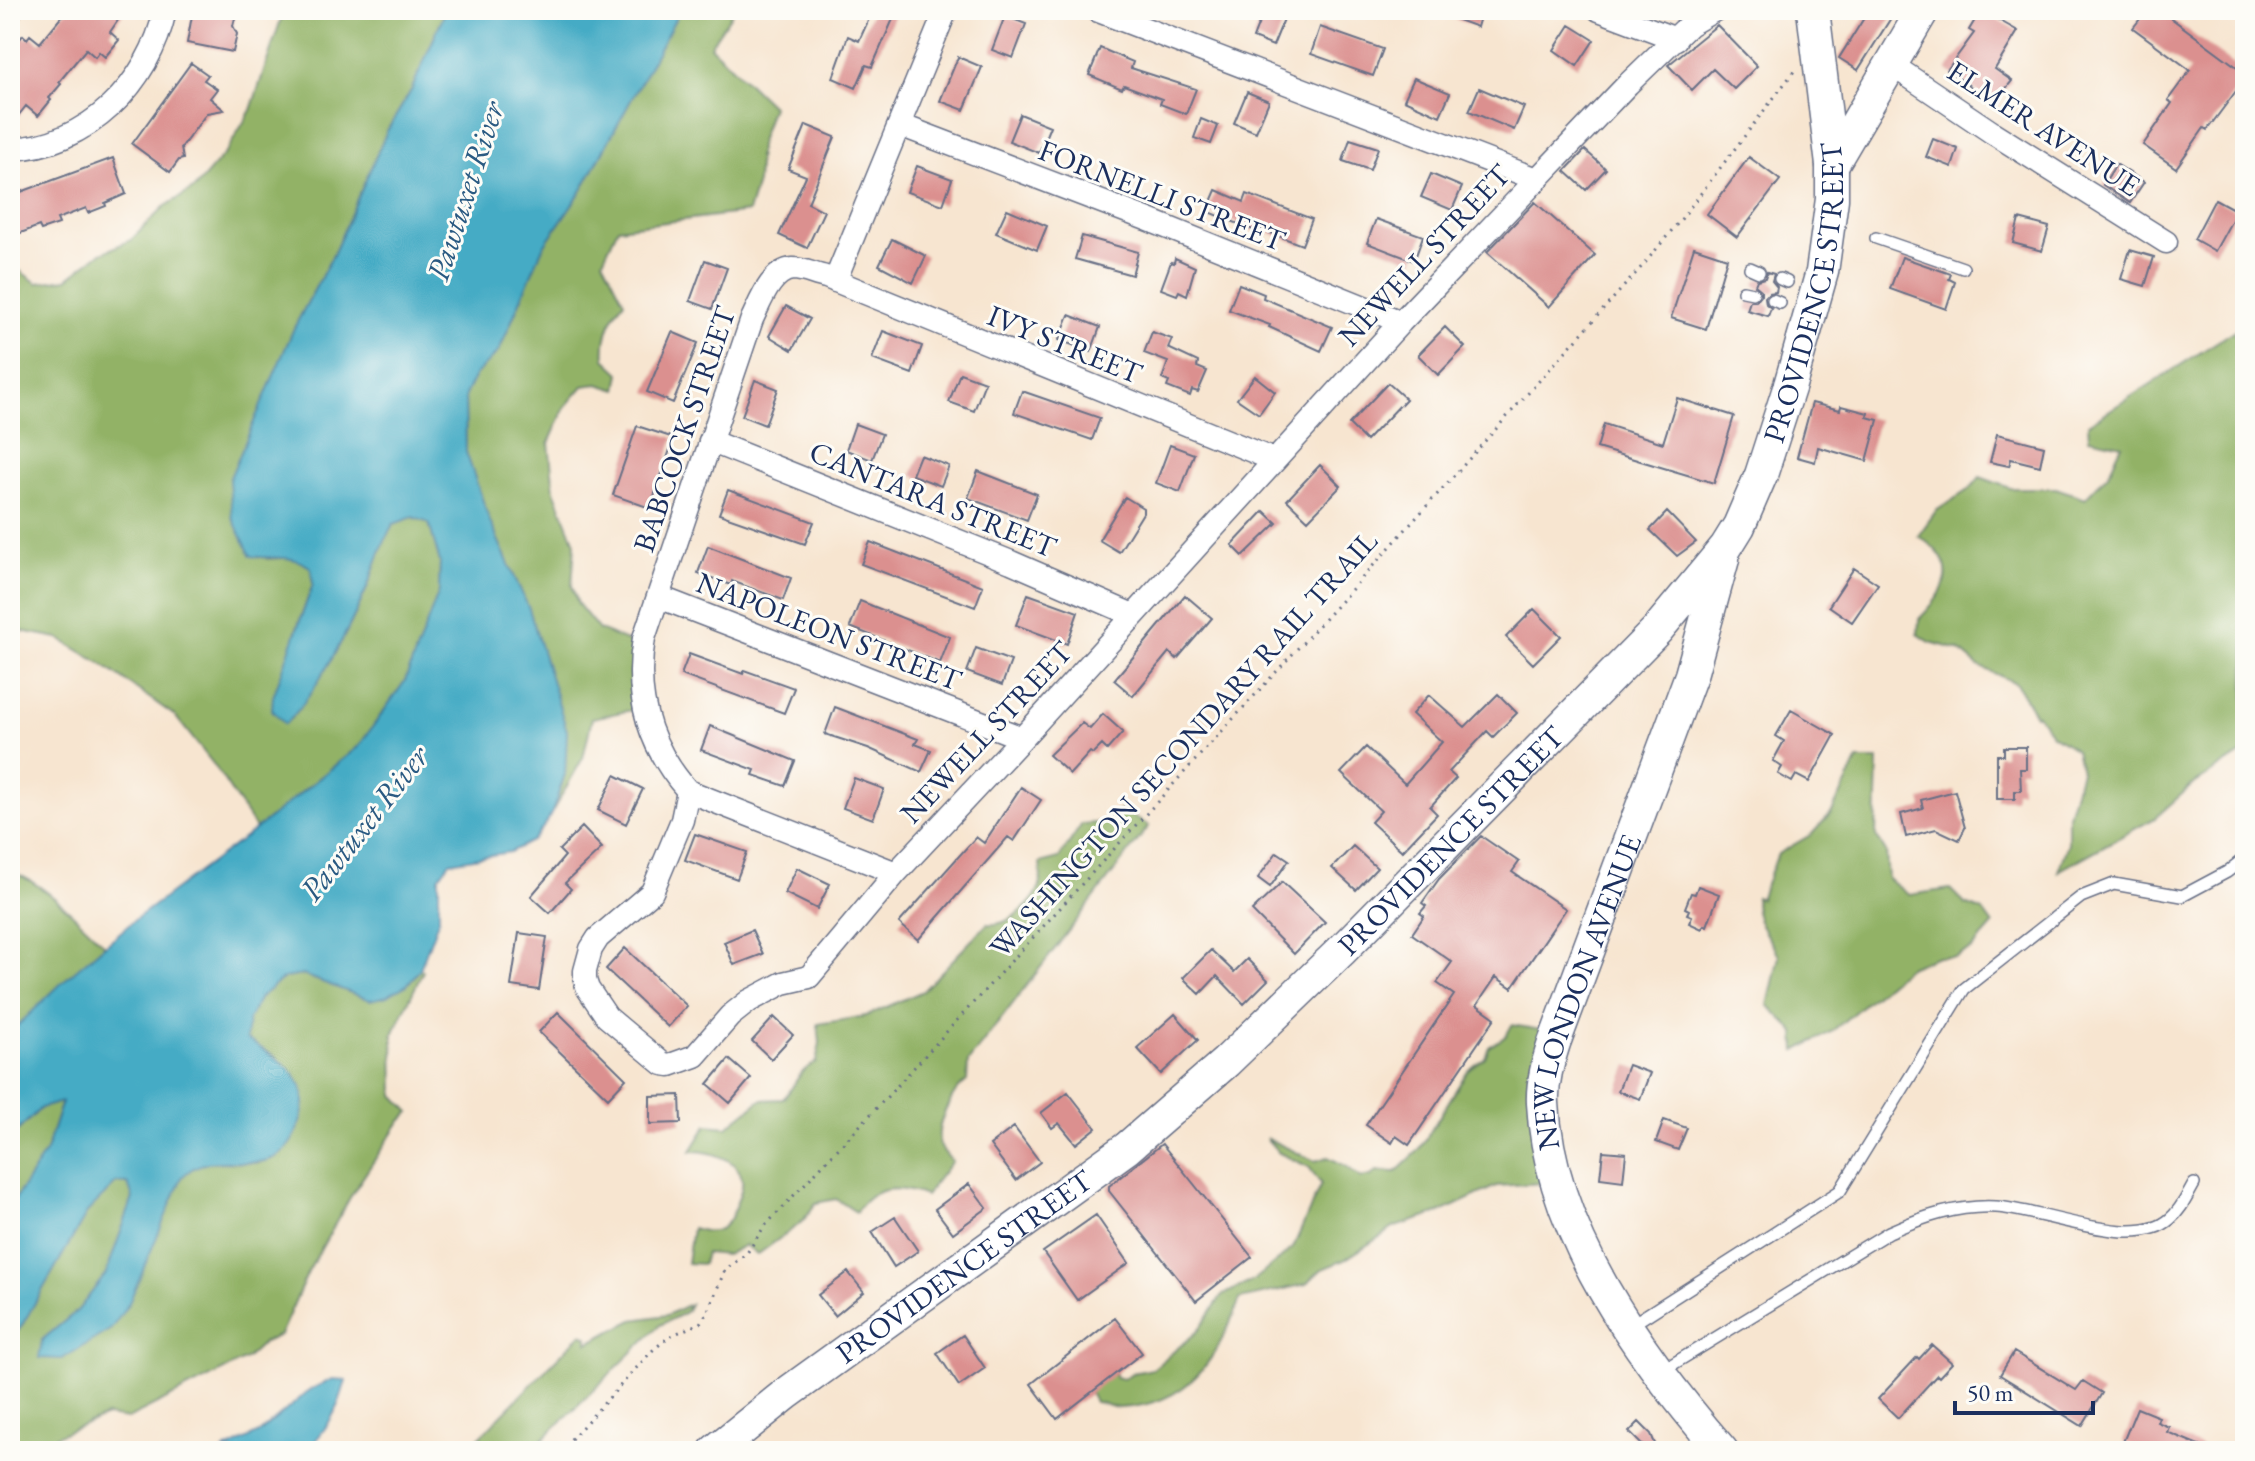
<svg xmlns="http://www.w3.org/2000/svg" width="2255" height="1461" viewBox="0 0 2255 1461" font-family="'EB Garamond',serif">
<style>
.forest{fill:#92b266;stroke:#567062;stroke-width:2}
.water{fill:#45abc5;stroke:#306d92;stroke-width:2}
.building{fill:#db908f}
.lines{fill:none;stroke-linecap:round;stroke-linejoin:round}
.service-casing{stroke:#686f86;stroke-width:14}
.minor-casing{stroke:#686f86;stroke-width:25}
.secondary-casing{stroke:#686f86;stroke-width:35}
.path{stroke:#686f86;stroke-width:3;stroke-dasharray:2 6;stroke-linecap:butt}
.service{stroke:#fff;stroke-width:11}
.minor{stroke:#fff;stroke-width:22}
.secondary{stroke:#fff;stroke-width:32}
.labels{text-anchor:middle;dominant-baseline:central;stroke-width:6;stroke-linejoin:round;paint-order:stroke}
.street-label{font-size:30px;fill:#1b2f5e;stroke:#fdfcf7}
.water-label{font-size:32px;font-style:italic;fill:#2a5a82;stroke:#fdfcf7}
</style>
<rect width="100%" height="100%" fill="#fdfcf7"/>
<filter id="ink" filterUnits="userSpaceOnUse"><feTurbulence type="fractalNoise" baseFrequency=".0125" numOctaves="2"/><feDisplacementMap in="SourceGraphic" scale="16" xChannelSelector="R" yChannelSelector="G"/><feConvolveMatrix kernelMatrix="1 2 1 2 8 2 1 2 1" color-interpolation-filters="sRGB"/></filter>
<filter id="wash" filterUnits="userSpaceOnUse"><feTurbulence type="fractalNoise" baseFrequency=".006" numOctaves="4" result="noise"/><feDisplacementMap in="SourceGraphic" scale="32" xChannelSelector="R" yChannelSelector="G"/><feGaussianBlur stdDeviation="1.8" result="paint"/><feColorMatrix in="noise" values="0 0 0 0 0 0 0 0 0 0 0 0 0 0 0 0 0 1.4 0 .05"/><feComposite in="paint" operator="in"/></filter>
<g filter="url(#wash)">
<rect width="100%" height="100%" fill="#f7e5d0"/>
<path class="forest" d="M284,10H446L412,89L387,131L334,253L294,328L267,559L297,557L311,567L313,584L295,633L293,717C322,679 346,636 365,593C375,569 380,547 393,524L413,517L429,523L440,562L439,591L405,681L359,746L256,829L214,765L175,716L100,663L58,638L10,629V264L37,283L67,279L99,254L131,240L164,207L195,188L226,152L251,110Z
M680,10H734L710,46L772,106L759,145L757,183L748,212L618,228L603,260L624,301C610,318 603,337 605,359L620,373L617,390L598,384L583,386L565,407L549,443L554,490L575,543L572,586L578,604L599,630L639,646L643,708L592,718L583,758L552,812L565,774L566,731L529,609L490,522L466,452L465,395L475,375L499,351L543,247L582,190Z
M2245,324V748L2242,753L2191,786L2155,818L2058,871L2068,843V815L2081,771L2076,750L2051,734L2037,714L2035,715L2016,683L1978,666L1959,650L1930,642L1918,634L1919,619C1950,588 1961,563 1918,536L1936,511L1971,488L1980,477L2010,488H2056L2085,498L2108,474L2122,445L2089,438L2088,424Z
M1858,760H1878L1876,836L1886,852L1888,879L1909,895L1950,889L1965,904L1983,911L1993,925L1972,949L1955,957H1935L1908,967L1831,1032L1796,1051L1795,1032L1768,1005L1779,956C1770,939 1751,917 1756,897L1760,899L1778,854L1812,834L1832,812Z
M1121,809L1149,826L968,1062L967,1081C952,1091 934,1127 940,1145C942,1150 948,1157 952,1161L925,1196C898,1185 873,1185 856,1212L836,1199L816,1203L802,1222L757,1255L745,1245L726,1255L706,1253L703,1264L687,1263L692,1228C702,1231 714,1234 723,1227C731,1221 733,1213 736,1205C738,1199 741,1192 742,1187C745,1160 712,1151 691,1151L707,1125L727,1127L761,1100L783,1099C798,1083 795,1074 816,1062L820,1043L818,1024L866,1016L923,991L987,924C1007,927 1030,907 1039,889C1042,881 1041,872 1040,863L1059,858L1082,824L1108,822Z
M10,872C40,879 82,923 105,945L10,1033Z
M420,969L423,971L393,1034L394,1095L410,1112L399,1123L352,1194L308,1272L280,1335L264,1342L246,1359L128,1419L106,1416L56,1436L44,1451H10V1340L21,1327L88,1211L116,1183L128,1184L133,1198L106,1274L78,1310L42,1340L62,1359L182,1177L192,1166L211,1162L260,1163L279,1059L246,1039L248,1020L260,997L284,978L303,975L370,1000L407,985Z
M1512,1025L1553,1032L1543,1183L1496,1186L1439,1213L1395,1227L1344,1260L1322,1269L1306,1284L1240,1299C1216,1359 1191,1405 1119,1408C1111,1408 1103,1402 1095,1402L1089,1391L1115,1361V1377L1123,1379L1132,1373L1153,1369L1198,1331L1222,1295L1253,1281L1293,1248L1321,1184L1309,1167L1279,1153L1266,1138L1315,1161L1328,1157L1346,1166L1361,1178L1371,1176L1377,1171L1396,1172L1419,1150L1467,1072L1485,1057L1489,1047L1506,1036Z
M62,1101L46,1151L10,1207V1138L41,1108Z
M690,1304L686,1312L660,1325L531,1451H466L581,1334L588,1337V1343L633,1320L667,1315Z"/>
<path class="water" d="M446,10H680L582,190L543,247L499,351L475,375L465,395L466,452L490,522L529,609L567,731L565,774L552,812L545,825L532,841L510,852L450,862L439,877V918L420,969L407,985L387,996L370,1000L303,975L284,978L260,997L248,1020L246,1039C272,1055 311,1074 303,1111C283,1201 220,1136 182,1177L129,1303L111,1329L62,1359L39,1358L42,1340L78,1310L106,1274L133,1198L128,1184L116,1183L88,1211L21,1327L10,1340V1207L46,1151L62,1102L41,1108L10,1138V1033L70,975L137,918L256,829L359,746L405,681L439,591L440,562L429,523L413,517L393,524C380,546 375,569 365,592C349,629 314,698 285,724L272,710L273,697L313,584L311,568C291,553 274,560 251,556L232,517L229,480L294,328L334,253L387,131L412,89Z
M332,1379L346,1380C338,1411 328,1428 306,1451H223L259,1433L311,1389Z"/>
<g id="blocks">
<path class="building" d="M67,10H125L110,32L119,40L105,57L99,52L95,57L86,49L59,82L61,84L49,98L51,100L38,116L26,106L10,126V51L23,35L27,39L30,35L40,43Z
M193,10H237L233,26L237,34L233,52L187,43Z
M873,10H897L872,67L866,65L856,88L833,78L848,36L859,41Z
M1264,10H1275L1286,14L1273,46L1253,38Z
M1436,10H1482L1477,27L1436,12Z
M1869,10H1896L1858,70L1839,58Z
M1981,10L2018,31L1995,69L2012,81L1994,103L1947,70L1974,33L1969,30Z
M2147,10H2160L2245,73V79L2207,130L2204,128L2176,168L2143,145L2172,103L2168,100L2190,70L2133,28Z
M1005,16L1026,24L1013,58L992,50Z
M1570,25L1594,40L1577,66L1554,50Z
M1717,25L1757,66L1734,89L1713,69L1692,90L1668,65Z
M1320,27L1383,49L1373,76L1311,54Z
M1100,48L1133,62L1131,68L1196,89L1186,114L1160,104L1162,99L1124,85L1122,89L1089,75Z
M958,57L982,67L964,110L940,101Z
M191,63L208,75L204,80L217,89L210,98L224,110L207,113L181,148L183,159L179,160L170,172L132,144Z
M1414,78L1450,93L1440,116L1404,100Z
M1479,88L1524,107L1514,130L1469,111Z
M1247,92L1269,101L1256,132L1234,123Z
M1020,114L1050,126L1039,153L1009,141Z
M1201,119L1218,126L1211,144L1194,138Z
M806,125L835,137L808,203L824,211L807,248L779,235L806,176L788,169Z
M1350,139L1378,148L1370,170L1343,161Z
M1933,139L1958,149L1952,167L1926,157Z
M1585,150L1606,169L1586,190L1565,171Z
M1749,157L1780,180L1737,237L1707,214Z
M113,158L126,194L105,203L106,206L88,213L86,208L57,219L59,224L41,230L39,226L18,234L10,214V196Z
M2116,164L2144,182L2130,203L2103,185Z
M917,166L952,179L943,205L907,192Z
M1431,174L1462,187L1452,210L1421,197Z
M1216,190L1244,202L1247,194L1312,219L1302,245L1260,229L1258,232L1207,211Z
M2215,199L2237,211L2215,251L2194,239Z
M1535,202L1595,255L1549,307L1487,252Z
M1007,209L1047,226L1037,250L996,233Z
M1376,219L1423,236L1414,261L1367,243Z
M2019,219L2049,227L2042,251L2013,243Z
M1082,236L1138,252L1132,275L1075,259Z
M892,239L926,256L913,283L879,265Z
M1694,247L1727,258L1706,329L1671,318Z
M2130,250L2154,257L2145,286L2121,279Z
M1902,257L1951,274L1949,279L1955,282L1946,309L1890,289Z
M1175,258L1195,267L1187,295L1179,291L1177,295L1161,289L1171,262L1174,263Z
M705,260L727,268L712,309L690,301Z
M1767,272L1774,274L1772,281L1777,287L1776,292L1769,293L1765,297L1766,304L1771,308L1768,316L1747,310L1750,301H1756L1761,295V290L1755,285L1757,280L1765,278Z
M1239,284L1264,294L1263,298L1332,327L1321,351L1269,327L1270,325L1229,310Z
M786,306L810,319L792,350L769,336Z
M1069,315L1100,327L1091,352L1059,340Z
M1445,327L1465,347L1438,375L1418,355Z
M883,331L922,346L912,374L872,359Z
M672,332L698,343L673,403L647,392Z
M1152,332L1172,339L1168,348L1198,362L1197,367L1207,371L1198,392L1192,390L1190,396L1167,387L1169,382L1162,379L1168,362L1144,353Z
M960,373L985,382L974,411L949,402Z
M1255,376L1275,392L1259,414L1237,399Z
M755,380L778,389L765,425L742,416Z
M1388,383L1406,399L1366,441L1349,424Z
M1022,391L1100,418L1092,440L1014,413Z
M1677,398L1734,416L1714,483L1597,448L1604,424L1663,443Z
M1812,403L1840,410L1841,406L1868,413L1867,417L1878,420L1867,461L1818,447L1815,462L1797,457Z
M855,424L882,434L872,460L846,450Z
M637,426L674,438L650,508L613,495Z
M1997,434L2044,446L2040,466L2011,459L2009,466L1990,462Z
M1170,445L1194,454L1180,492L1156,483Z
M920,455L949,466L941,486L912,475Z
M1320,465L1341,486L1308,520L1287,500Z
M978,471L1037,494L1027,520L968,498Z
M728,490L814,522L805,544L719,514Z
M1125,497L1143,508V513L1119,552L1099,540Z
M1264,511L1277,523L1243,556L1232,545Z
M1667,512L1696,542L1677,556L1650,530Z
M870,542L983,586L975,607L861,564Z
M708,546L791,578L783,600L732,581L731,585L698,573Z
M1854,568L1878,584L1852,622L1829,606Z
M1028,594L1078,612L1067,644L1016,625Z
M1185,595L1212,618L1177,659L1169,652L1133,696L1114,680Z
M860,601L950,637L940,663L850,627Z
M1534,609L1561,636L1533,664L1506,637Z
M976,648L1011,661L1002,685L967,672Z
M689,654L743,674L744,670L794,688L784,713L681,675Z
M1498,694L1517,713L1493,737L1487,731L1449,772L1456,778L1430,807L1437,814L1402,851L1371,822L1381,811L1341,773L1366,747L1405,784L1442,742L1412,714L1429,695L1465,727Z
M835,707L918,739L915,744L931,750L921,772L868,748L825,734Z
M1791,710L1835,735L1809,782L1796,775L1792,782L1778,774L1782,767L1773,761L1784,741L1776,736Z
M1103,714L1123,732L1107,750L1102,745L1093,754L1090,752L1070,774L1049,755L1082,723L1090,729Z
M710,726L795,761L785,786L753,775L755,770L701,750Z
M2004,747H2026V769H2020L2021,791H2015V799H1997V755H2004Z
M615,775L643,789L626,824L598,810Z
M854,778L884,789L873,819L843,808Z
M1021,787L1041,800L1014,841L1008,837L918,940L899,923L976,837L984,843Z
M1955,791L1965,828L1959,840L1936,829L1906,837L1901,814L1923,808L1921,800Z
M582,827L602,848L565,883L571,889L550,913L531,896L565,856L559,850Z
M695,834L747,852L737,879L685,860Z
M1481,836L1519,862L1512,872L1566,909L1512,988L1496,977L1477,1005L1495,1018L1409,1145L1396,1136L1392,1143L1366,1125L1454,995L1437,983L1452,962L1412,934L1424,916L1420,913L1426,906L1422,903L1439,879Z
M1353,846L1377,868L1356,890L1332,868Z
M1277,852L1289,860L1270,887L1258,878Z
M797,868L830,884L817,909L785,893Z
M1282,882L1325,922L1294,954L1252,911Z
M1698,886L1719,894L1707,926L1704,925L1702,929L1689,923L1692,916L1687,914L1689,910L1685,908L1691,893L1695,894Z
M752,930L763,954L734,965L724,942Z
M519,933L547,937L539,990L511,986Z
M625,948L687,1006L668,1027L606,969Z
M1211,950L1234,972L1247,959L1268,980L1244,1004L1217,976L1200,994L1183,978Z
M558,1012L626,1079L608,1098L539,1032Z
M1175,1014L1198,1040L1161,1074L1137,1048Z
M774,1017L793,1035L771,1059L752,1041Z
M729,1059L751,1078L730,1103L708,1084Z
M1628,1065L1650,1073L1640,1099L1618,1091Z
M1068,1092L1096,1128L1076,1144L1059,1123L1052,1128L1041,1113Z
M680,1095L681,1123L650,1124V1096Z
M1664,1120L1687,1128L1678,1150L1656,1142Z
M1014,1127L1040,1162L1016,1180L990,1145Z
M1162,1144L1252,1257L1196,1301L1109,1191V1186Z
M1603,1151L1626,1153L1623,1181L1600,1178Z
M969,1184L987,1208L953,1233L935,1209Z
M1096,1215L1129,1263L1077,1300L1043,1252Z
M895,1217L918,1251L894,1267L872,1232Z
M848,1272L864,1292L835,1316L818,1295Z
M1115,1318L1142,1353L1057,1419L1031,1384Z
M963,1335L985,1368L959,1386L937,1353Z
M1932,1345L1952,1363L1939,1377L1937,1375L1898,1418L1878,1399L1917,1357L1919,1359Z
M2014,1352L2076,1390L2083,1381L2102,1393L2082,1426L2000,1375Z
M2137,1408L2159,1417L2157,1422L2169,1427L2167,1432L2213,1451H2144L2123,1442Z
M1639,1422L1651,1434L1658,1451H1648L1629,1432Z"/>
</g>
</g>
<g filter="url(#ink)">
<use href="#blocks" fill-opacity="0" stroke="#686f86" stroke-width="2"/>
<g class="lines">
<defs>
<path id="service" d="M1876,238L1963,268
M1750,268L1759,272
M1780,279L1787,282
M1743,291L1753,293
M1773,300L1780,303
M1628,1327L1840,1191L1964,989L2081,897L2114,884L2182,896L2227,872L2245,858
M1660,1372L1889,1232C1923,1217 1957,1205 1996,1207C2039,1209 2135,1251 2170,1219C2181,1210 2187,1196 2194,1184"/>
<path id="minor" d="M10,10H11
M1096,10L1536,179
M1599,10L1676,39
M1889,63L1993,133L2166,242
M900,125L1149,220L1401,322
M10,149C87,147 150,83 165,10
M835,281L946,10
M710,441L1011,562L1133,615
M1274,460L826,277C815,275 804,269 793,269C771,270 760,303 752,319L644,638C634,696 649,747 688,791L682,820L652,892L598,938L591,949L585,971V980L588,989L607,1017L663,1064L670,1065L695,1056L730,1016L749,1001L783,983L809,977L896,873L1016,745L1401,322L1628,84L1689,25L1715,10
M659,597L1022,738
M688,791L896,873"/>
<g id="secondary">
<path d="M1832,165L1923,10"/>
<path id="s1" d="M715,1451L786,1394L1127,1148L1226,1062L1341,951L1657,630L1726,547L1739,526L1761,475L1790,385L1822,272L1832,199V165L1813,10"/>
<path id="s2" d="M1722,1451C1641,1357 1549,1232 1543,1103C1542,1082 1548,1062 1554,1043L1691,675L1723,559"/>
</g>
</defs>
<use href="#service" class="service-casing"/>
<use href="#minor" class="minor-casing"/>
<use href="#secondary" class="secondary-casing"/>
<path class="path" d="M560,1451L653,1350L670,1336L700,1323L707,1313L725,1270L747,1253L764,1227L887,1097L1363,577L1645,263L1682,218L1795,70"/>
<use href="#service" class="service"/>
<use href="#minor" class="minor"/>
<use href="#secondary" class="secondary"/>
</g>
</g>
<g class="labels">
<g class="street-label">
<text transform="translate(2044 128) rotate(33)">ELMER AVENUE</text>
<text transform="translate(1162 195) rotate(21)">FORNELLI STREET</text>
<text transform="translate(1424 255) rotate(-47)">NEWELL STREET</text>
<text stroke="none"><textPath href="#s1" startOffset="1630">PROVIDENCE STREET</textPath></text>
<text transform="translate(1065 344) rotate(22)">IVY STREET</text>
<text transform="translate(684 429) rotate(-71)">BABCOCK STREET</text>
<text transform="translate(933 499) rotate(22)">CANTARA STREET</text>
<text transform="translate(829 631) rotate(21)">NAPOLEON STREET</text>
<text transform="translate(986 732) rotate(-47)">NEWELL STREET</text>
<text transform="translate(1183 744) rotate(-48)">WASHINGTON SECONDARY RAIL TRAIL</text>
<text stroke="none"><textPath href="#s1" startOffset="958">PROVIDENCE STREET</textPath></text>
<text stroke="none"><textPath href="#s2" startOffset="516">NEW LONDON AVENUE</textPath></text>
<text stroke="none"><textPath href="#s1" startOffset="310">PROVIDENCE STREET</textPath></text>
</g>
<g class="water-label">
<text transform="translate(465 191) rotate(-72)">Pawtuxet River</text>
<text transform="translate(364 823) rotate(-52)">Pawtuxet River</text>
</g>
</g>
<rect width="2255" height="1461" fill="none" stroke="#fdfcf7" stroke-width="40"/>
<path d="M1955 1401v12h138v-12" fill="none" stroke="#1b2f5e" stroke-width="4"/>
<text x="1967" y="1401" font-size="24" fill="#1b2f5e" stroke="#fdfcf7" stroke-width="6" paint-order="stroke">50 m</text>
</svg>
